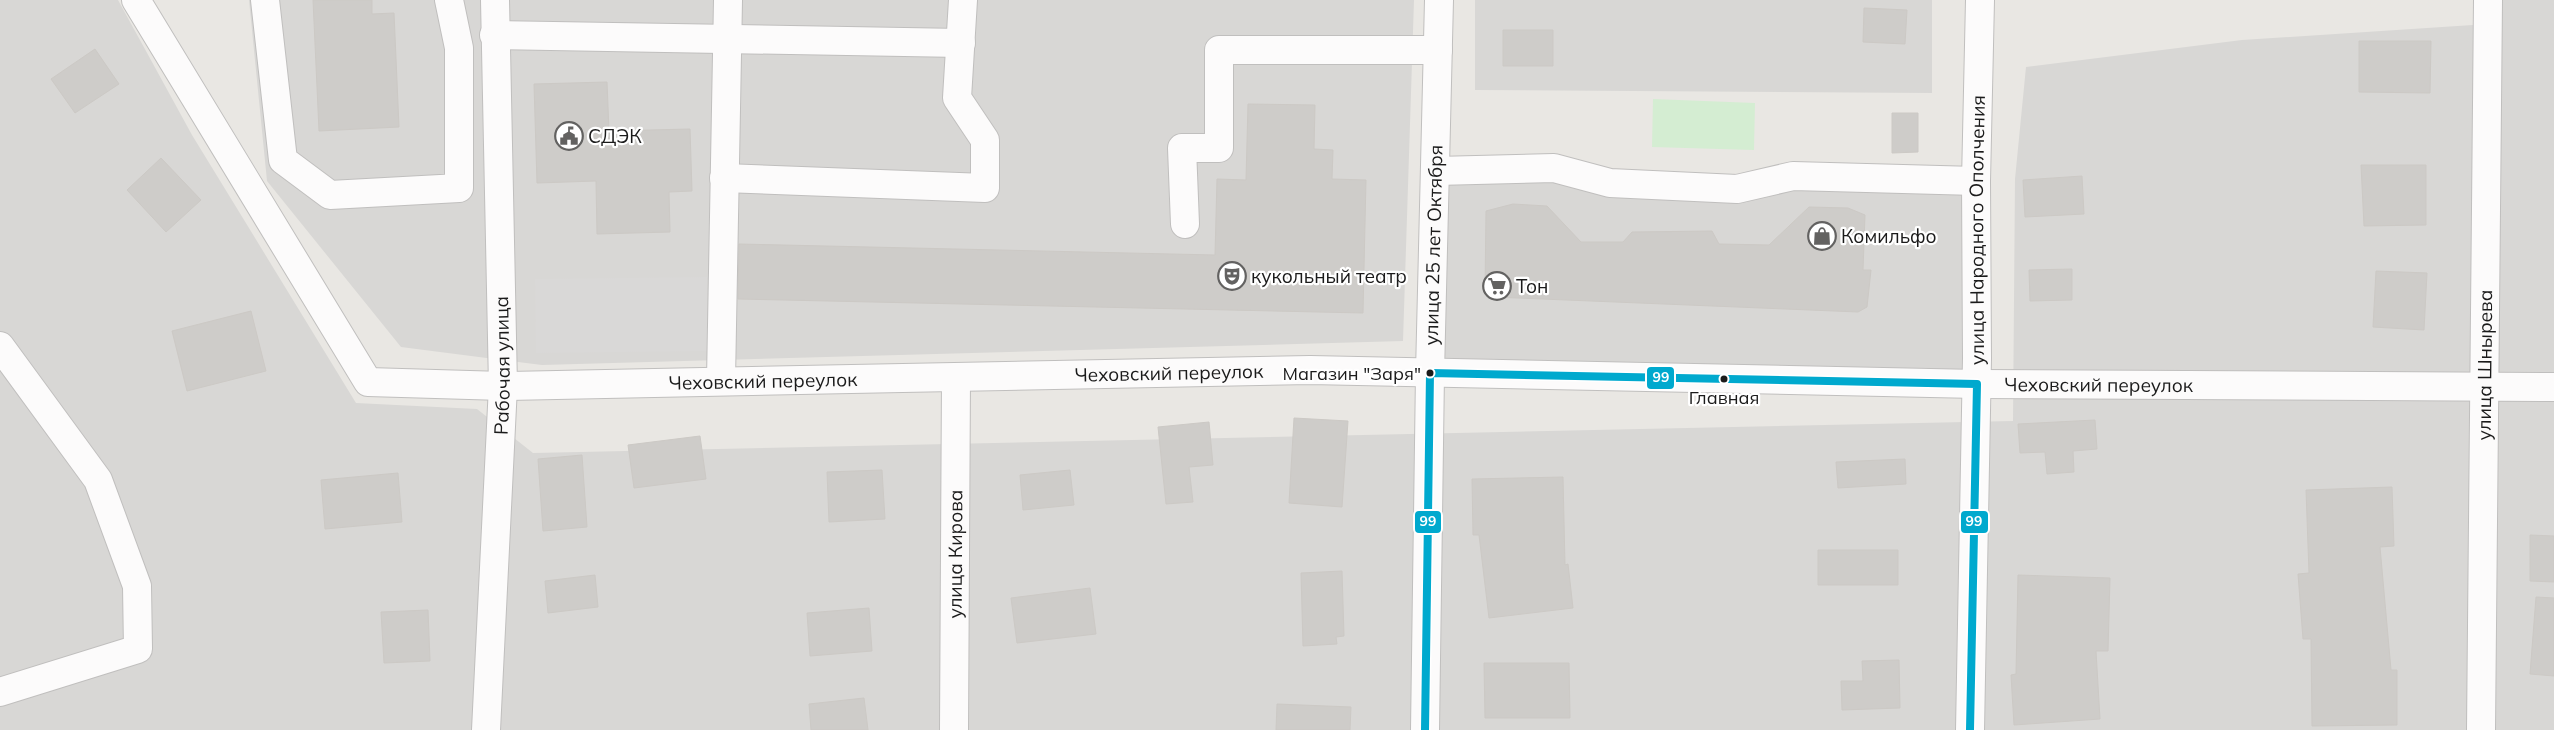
<svg xmlns="http://www.w3.org/2000/svg" width="2554" height="730" viewBox="0 0 2554 730" font-family="Mulish,sans-serif">
<style>
.residential{fill:#d8d7d5}
.park{fill:#d4edd2}
.parking{fill:#d9d8d7}
.building{fill:#ceccc9;stroke:#ccc9c5}
.lines{fill:none;stroke-linecap:round;stroke-linejoin:round}
.minor-casing{stroke:#c0bfbe;stroke-width:30}
.minor{stroke:#fcfbfb;stroke-width:28}
.bus-1-casing{stroke:#fff;stroke-width:11}
.bus-1{stroke:#00a9ce;stroke-width:8}
.bus-dot{fill:#1b1b1b;stroke:#fff;stroke-width:2}
.labels{text-anchor:middle;dominant-baseline:central;stroke-width:4.5;stroke-linejoin:round;paint-order:stroke}
.bus-label{font-size:18px;fill:#1b1b1b;stroke:#fff;text-anchor:end}
.poi-label{font-size:19px;fill:#1b1b1b;stroke:#fff;text-anchor:start}
.street-label{font-size:19px;fill:#1b1b1b;stroke:#fff}
.line-badge{stroke:#fff;stroke-width:2}
.badge-label{font-size:14px;text-anchor:middle;font-weight:bold;fill:#fff}
</style>
<rect width="100%" height="100%" fill="#e9e7e3"/>
<path class="residential" d="M0,0H118L192,135L356,403L477,409L533,453L2013,421L2015,179L2026,67L2242,40L2488,24V0H2554V730H0Z
M249,0H1414L1403,341L542,365L401,347L267,181Z
M1475,0H1932V93L1475,90Z
M1436,171L1610,183L1976,181L1977,384L1430,373Z"/>
<path class="park" d="M1653,99L1755,103L1754,150L1652,147Z"/>
<path class="parking" d="M707,277L708,351L536,353L535,279Z"/>
<path class="building" d="M313,0H372V14L394,13L399,127L319,131Z
M1864,8L1907,10L1905,44L1863,42Z
M1503,30H1553V66H1503Z
M2359,41H2431L2430,93L2359,92Z
M95,49L119,84L75,113L51,79Z
M607,82L609,131L690,129L692,191L669,192L670,232L597,234L596,181L537,183L534,84Z
M1248,104L1315,105L1314,149L1333,150L1332,179L1366,180L1363,313L738,299L739,244L1215,255L1217,179L1246,180Z
M1892,113H1918V152L1892,153Z
M161,158L201,200L166,232L127,190Z
M2361,165H2426V225L2364,226Z
M2082,176L2084,214L2025,217L2023,180Z
M1513,204L1547,206L1581,242H1623L1632,232L1712,231L1719,244L1769,245L1809,207L1848,208L1865,215L1863,270H1871L1867,307L1858,312L1493,297L1485,292L1486,211Z
M2072,269V300L2030,301L2029,270Z
M2376,271L2427,273L2424,330L2373,327Z
M251,311L266,371L187,391L172,331Z
M1294,418L1348,421L1342,507L1289,503Z
M2095,420L2097,449L2073,451L2074,472L2047,474L2045,452L2020,453L2018,424Z
M1209,422L1213,465L1189,467L1193,502L1166,504L1158,427Z
M700,436L706,479L634,488L628,445Z
M582,455L587,527L543,531L538,459Z
M1905,459L1906,484L1838,488L1836,462Z
M882,470L885,519L829,522L827,472Z
M1070,470L1074,505L1023,510L1020,475Z
M398,473L402,522L325,529L321,480Z
M1563,477L1565,565L1568,564L1573,608L1489,618L1479,535H1473L1472,479Z
M2392,487L2394,546L2380,547L2391,670H2397V725L2312,726L2311,639H2303L2298,574L2309,573L2306,490Z
M2530,535L2554,536V582L2530,581Z
M1818,550H1898V585H1818Z
M1342,571L1344,636L1336,637L1337,644L1303,646L1301,573Z
M595,575L598,607L548,613L545,581Z
M2018,575L2110,578L2108,651H2096L2100,719L2014,725L2011,675L2016,674Z
M1090,588L1096,634L1017,643L1011,598Z
M2536,597L2554,598V676L2530,674Z
M869,608L872,651L810,656L807,613Z
M428,610L430,661L384,663L381,612Z
M1899,660L1900,708L1842,710L1841,681H1863L1862,661Z
M1484,663H1569L1570,718H1485Z
M864,698L868,730H811L809,704Z
M1277,704L1351,707L1350,730H1276Z"/>
<g class="lines">
<defs>
<g id="minor">
<path id="s1" d="M136,0L368,382L503,386L1310,370L1977,384L2554,387"/>
<path d="M265,0L283,160L330,195L459,188V48L449,0"/>
<path d="M494,35L961,43"/>
<path d="M1436,171L1554,168L1610,183L1737,189L1793,176L1976,181"/>
<path d="M724,178L985,188V140L957,98L963,0"/>
<path d="M1185,224L1182,148H1219V50H1438"/>
<path d="M0,346L98,480L137,586L138,649L0,692"/>
<path d="M721,380L728,0"/>
<path id="s2" d="M486,730L503,386L495,0"/>
<path id="s3" d="M954,730L956,378"/>
<path id="s4" d="M1425,730L1430,373L1439,0"/>
<path id="s5" d="M1970,730L1977,358L1976,181L1980,0"/>
<path id="s6" d="M2481,730L2488,0"/>
</g>
</defs>
<use href="#minor" class="minor-casing"/>
<use href="#minor" class="minor"/>
<defs>
<path id="bus-1" d="M1425,730L1430,373L1977,384L1970,730"/>
</defs>
<use href="#bus-1" class="bus-1-casing"/>
<use href="#bus-1" class="bus-1"/>
</g>
<defs>
<symbol id="civic-ring" viewBox="-11 -11 22 22"><circle r="9.5" fill="#fff" stroke="#636261" stroke-width="1.5"/><path d="M-.6-6.5H3V-4.5H.6V-3L4-1V1h2V6H-6V1h2V-1L-.6-3ZM-1.2 2.5V6h2.4V2.5Z" fill="#636261"/></symbol>
<symbol id="shop-ring" viewBox="-11 -11 22 22"><circle r="9.5" fill="#fff" stroke="#636261" stroke-width="1.5"/><path d="M-5-2.5h2.3a2.7 3.5 0 0 1 5.4 0H5L5.5 6h-11ZM-1.5-2.5h3a1.5 2.3 0 0 0-3 0Z" fill="#636261"/></symbol>
<symbol id="theatre-ring" viewBox="-11 -11 22 22"><circle r="9.5" fill="#fff" stroke="#636261" stroke-width="1.5"/><path d="M-5-5.5Q0-4 5-5.5V0Q5 5 0 6Q-5 5-5 0ZM-3.3-2.5H-1v1.5H-3.3ZM1-2.5H3.3v1.5H1ZM-2.8 1Q0 5.5 2.8 1Z" fill="#636261"/></symbol>
<symbol id="supermarket-ring" viewBox="-11 -11 22 22"><circle r="9.5" fill="#fff" stroke="#636261" stroke-width="1.5"/><path d="M-6-5.5h2.5l.6 2H6L4.5 2H-2.5L-4.4-4H-6ZM-1.5 3.2a1.3 1.3 0 1 0 .1 0ZM3 3.2a1.3 1.3 0 1 0 .1 0Z" fill="#636261"/></symbol>
</defs>
<g fill-rule="evenodd">
<use href="#civic-ring" x="553" y="120" width="32" height="32"/>
<use href="#shop-ring" x="1806" y="220" width="32" height="32"/>
<use href="#theatre-ring" x="1216" y="260" width="32" height="32"/>
<use href="#supermarket-ring" x="1481" y="270" width="32" height="32"/>
</g>
<g class="bus-dot">
<circle cx="1430" cy="373" r="4.5"/>
<circle cx="1724" cy="379" r="4.5"/>
</g>
<g class="labels">
<g class="bus-label">
<text x="1421" y="373">Магазин "Заря"</text>
<text x="1724" y="397" text-anchor="middle">Главная</text>
</g>
<g class="poi-label">
<text x="588" y="136">СДЭК</text>
<text x="1841" y="236">Комильфо</text>
<text x="1251" y="276">кукольный театр</text>
<text x="1516" y="286">Тон</text>
</g>
<g class="street-label">
<text stroke="none"><textPath href="#s5" startOffset="500">улица Народного Ополчения</textPath></text>
<text stroke="none"><textPath href="#s4" startOffset="485">улица 25 лет Октября</textPath></text>
<text stroke="none"><textPath href="#s2" startOffset="365">Рабочая улица</textPath></text>
<text stroke="none"><textPath href="#s6" startOffset="365">улица Шнырева</textPath></text>
<text stroke="none"><textPath href="#s1" startOffset="1248">Чеховский переулок</textPath></text>
<text stroke="none"><textPath href="#s1" startOffset="842">Чеховский переулок</textPath></text>
<text stroke="none"><textPath href="#s1" startOffset="2178">Чеховский переулок</textPath></text>
<text stroke="none"><textPath href="#s3" startOffset="176">улица Кирова</textPath></text>
</g>
</g>
<g class="line-badge">
<rect x="1646" y="366" width="29" height="24" rx="5" fill="#00a9ce"/>
<rect x="1414" y="510" width="28" height="24" rx="5" fill="#00a9ce"/>
<rect x="1960" y="510" width="29" height="24" rx="5" fill="#00a9ce"/>
</g>
<g class="badge-label">
<text x="1661" y="382">99</text>
<text x="1428" y="526">99</text>
<text x="1974" y="526">99</text>
</g>
</svg>
